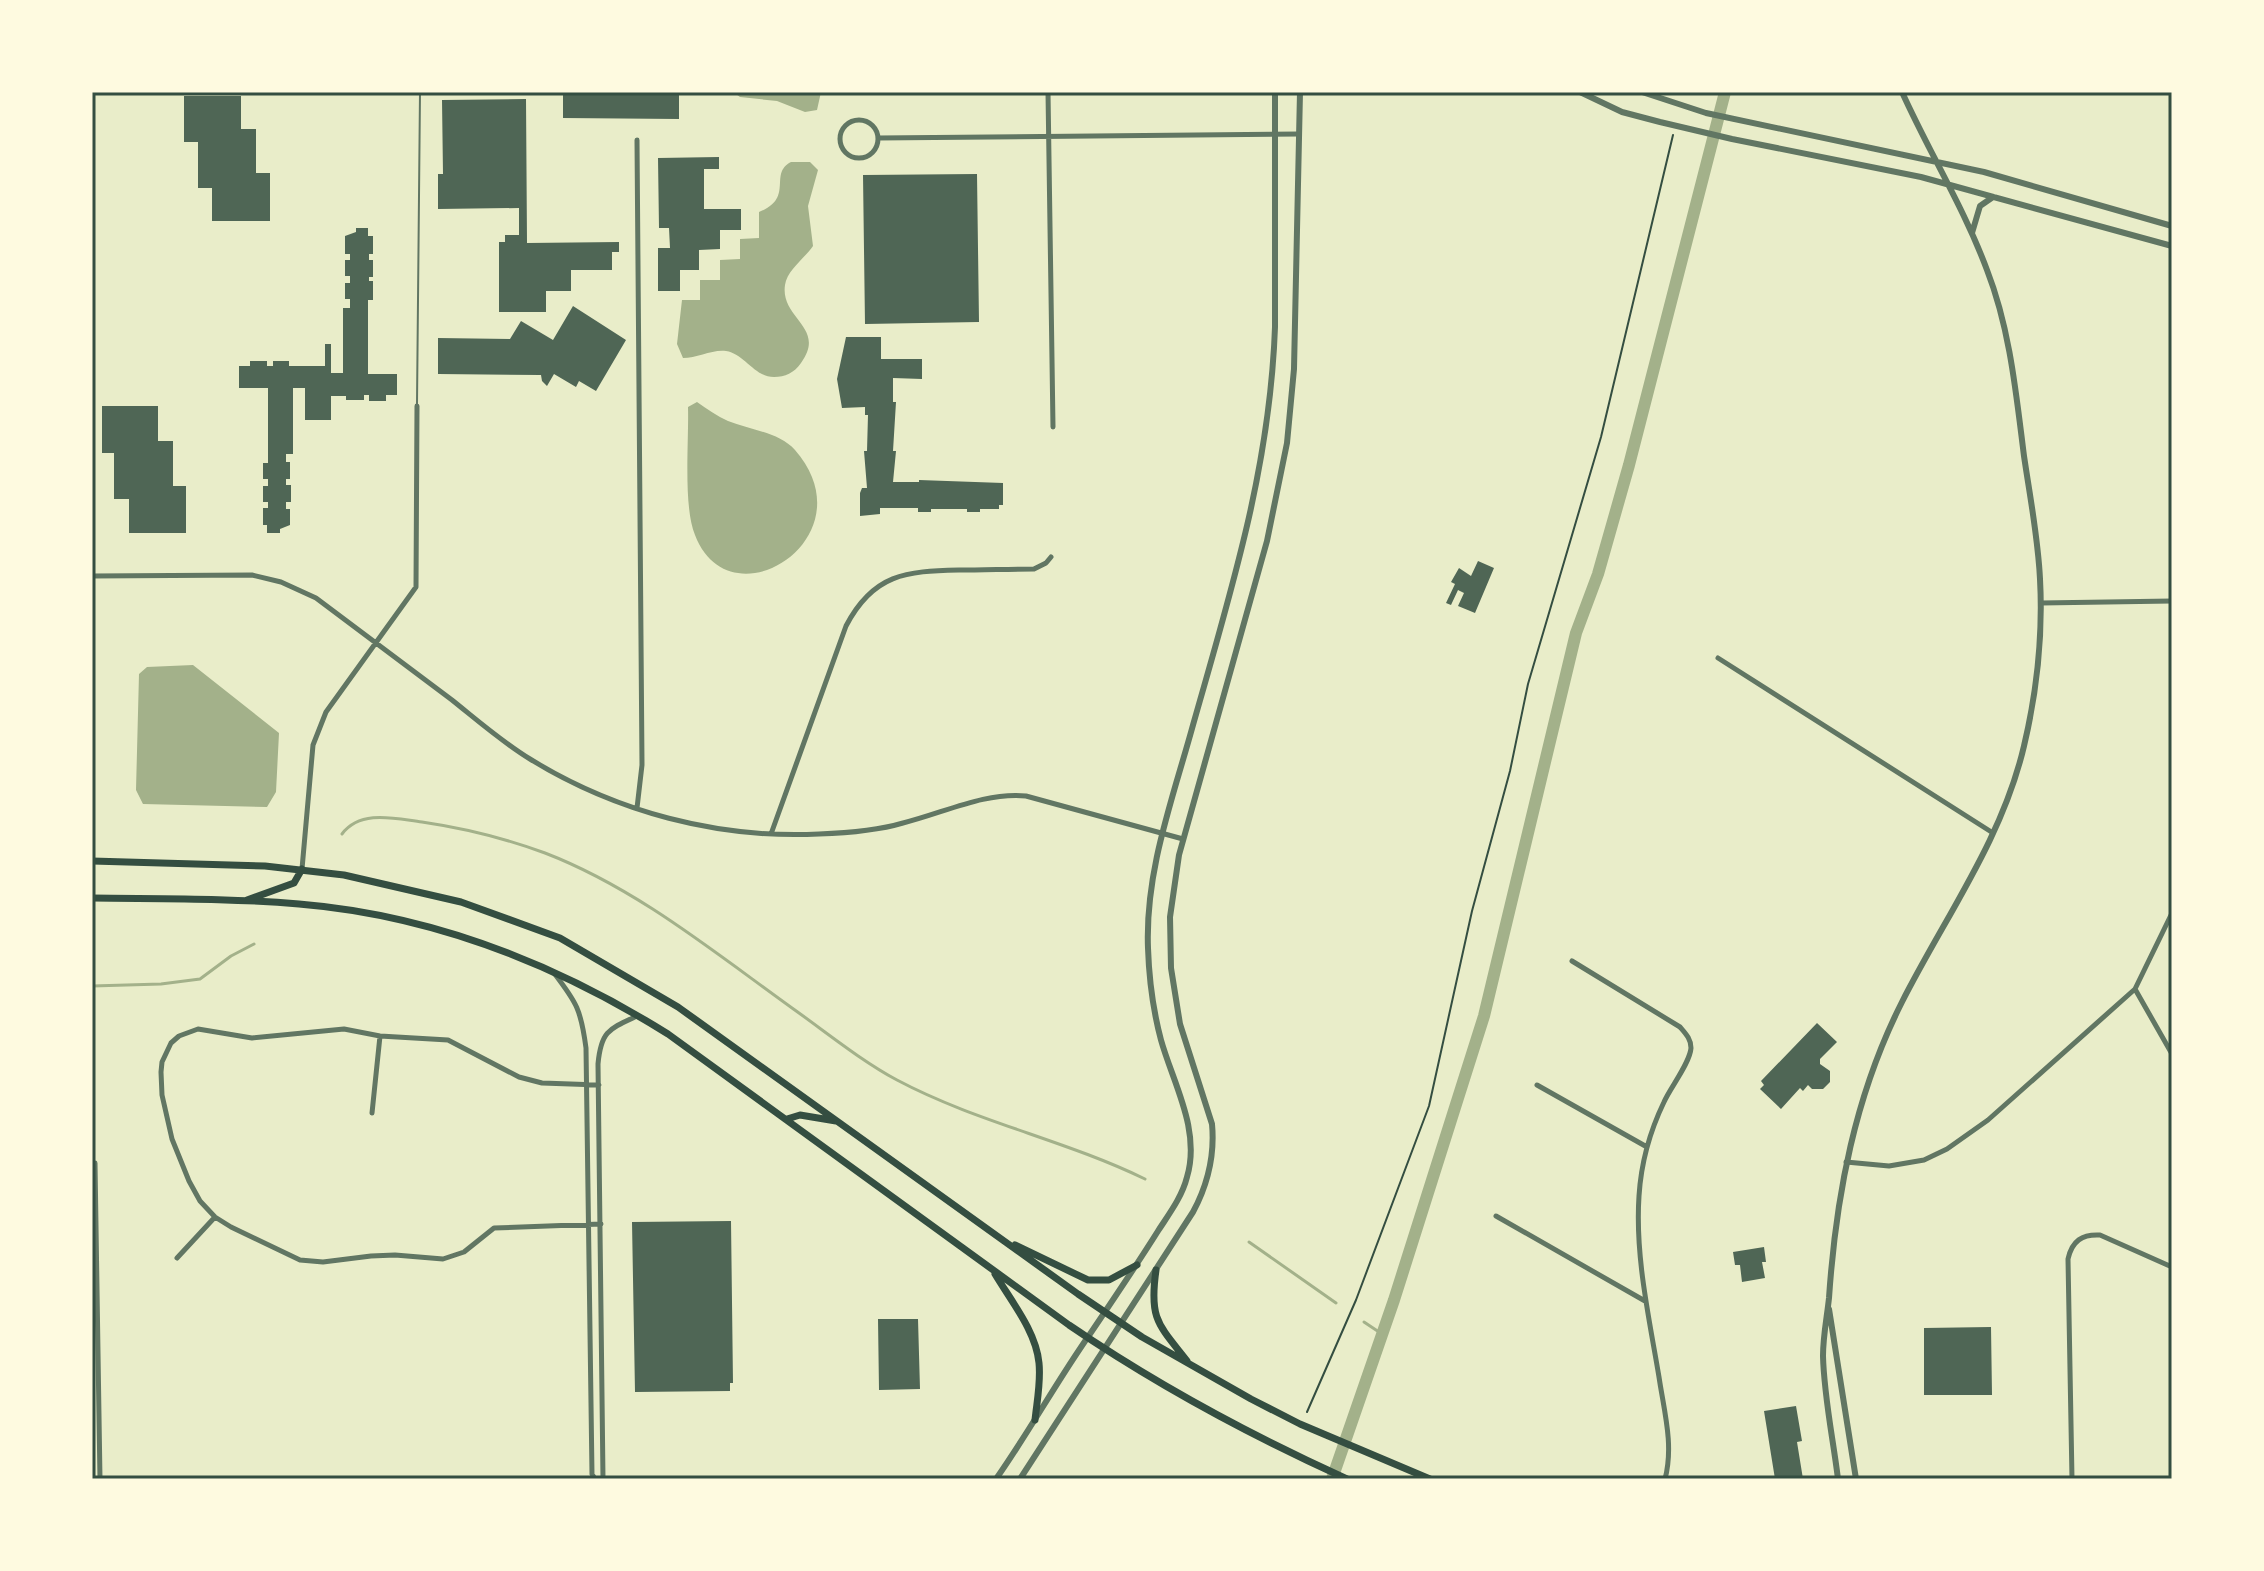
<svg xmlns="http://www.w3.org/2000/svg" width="2264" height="1571" viewBox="0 0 2264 1571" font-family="Poppins,sans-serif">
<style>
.water{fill:#a3b18a}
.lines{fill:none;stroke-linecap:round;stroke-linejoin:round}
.stream{stroke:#a3b18a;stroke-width:3}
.canal{stroke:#a3b18a;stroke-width:12}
.building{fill:#4f6655}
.path{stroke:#344e41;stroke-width:2}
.service{stroke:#617663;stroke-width:2}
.minor{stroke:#617663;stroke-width:5}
.tertiary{stroke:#617663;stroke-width:6}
.primary{stroke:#344e41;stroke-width:7}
.neatline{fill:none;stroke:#344e41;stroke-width:3}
</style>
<rect width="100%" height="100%" fill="#e9edc9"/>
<path class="water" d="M733,92H821L817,110L805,112L777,101L740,97Z
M791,162H810L818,170L808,206L813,246C805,258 787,270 785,285C780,319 827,327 801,363C794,373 785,377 774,377C754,377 745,354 726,351C713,349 697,358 683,358L677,344L682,300H700V280H720V260L740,259V239L759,238V212C795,198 768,174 791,162Z
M697,402C707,409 717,416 728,421C750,430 779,432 795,450C871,537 730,627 695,535C683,506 689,441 688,407Z
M193,665L279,733L276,792L267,807L143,804L136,790L139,674L147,667Z"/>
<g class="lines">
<path class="stream" d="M342,834C361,809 396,819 422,822C463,828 507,839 545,853C636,888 714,952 792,1008C826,1032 860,1060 897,1080C976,1122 1065,1140 1145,1179
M92,986L161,984L200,979L231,956L254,944
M1249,1242L1336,1303
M1364,1322L1382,1334"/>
<path class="canal" d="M1332,1479L1394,1300L1484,1016L1576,633L1598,574L1629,465L1725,92"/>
</g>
<path class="building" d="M563,92H679V119L563,118Z
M184,96H241V129H256V173H270V221H212V188H198V142H184Z
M526,99L527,243L619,242V252H612V270H571V291H546V312H499V242H505V235H519V208L438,209V174H443L442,100Z
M719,157V169H704V209H741V230H720V249L699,250V270H680V291H658V248H670L669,228H659L658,158Z
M977,174L979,322L865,324L863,175Z
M356,228H368V236H373V254H369V260H373V277H369V281H373V300H368V374H397V395H386V401H369V395H364V400H346V396H331V420H305V388H293V454H286V462H290V479H286V485H291V502H286V509H290V525L280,529V533H267V525H263V508H268V502H263V486H268V479H263V463H268V388H239V366H250V361H267V366H273V361H289V366H325V344H331V373H343V308H350V299H345V283H350V276H345V260H350V254H345V236L356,232Z
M573,306L626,340L596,391L579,381L576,387L554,374L547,386L542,381L541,375L438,374V338L510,339L521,321L553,340Z
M846,337H881V359H922V379L893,378V402H896L893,451H896L893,482H919V480L1003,483V505H999V509H980V512H967V509H931V512H918V508H880V514L860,516V493L862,488H867L864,451H867L868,415H865V407L842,408L837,379Z
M102,406H158V441H173V486H186V533H129V499H114V453H102Z
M1478,561L1494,568L1475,613L1458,606L1464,593L1458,590L1451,605L1446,603L1455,584L1451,582L1459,568L1471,576Z
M1817,1023L1837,1042L1820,1059V1064L1830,1071V1082L1823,1089H1812L1808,1085L1803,1091L1800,1088L1781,1109L1760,1089L1764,1085L1761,1081Z
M731,1221L733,1383H730V1391L635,1392L632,1222Z
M1764,1247L1766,1262H1762L1765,1278L1742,1282L1740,1265H1735L1733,1252Z
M878,1319H918L920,1389L879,1390Z
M1991,1327L1992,1395H1924V1328Z
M1796,1406L1802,1441L1797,1442L1803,1479H1775L1764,1411Z"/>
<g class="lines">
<path class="path" d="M1307,1412L1356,1300L1429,1106L1472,911L1510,771L1528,684L1601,437L1673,135"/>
<path class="service" d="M417,404L420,92"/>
<path class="minor" d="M1048,92L1053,427
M840 139a19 19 0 1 1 38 0a19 19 0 1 1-38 0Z
M878,138L1299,134
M637,140L642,765L637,808
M92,576L252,575L281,582L316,598C362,632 407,666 452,700C477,720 502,742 530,759C616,812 718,839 819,834C847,833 876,831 903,823C944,813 984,792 1026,796L1183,839
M2041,603L2172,601
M1718,658L1993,833
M771,834L846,626C873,574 906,571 959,570C984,570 1009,569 1034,569L1046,563L1051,557
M302,869L313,745L326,712L416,587L417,406
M1572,961L1680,1027C1686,1034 1691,1039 1691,1048C1690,1063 1670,1088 1664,1102C1650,1131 1641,1164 1639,1196C1635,1256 1649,1317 1659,1377C1664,1411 1674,1445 1665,1479
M554,973C577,1003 581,1010 586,1048L592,1474L595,1479
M2135,989L2172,1054
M599,1085L542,1083L519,1077L448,1040L380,1036L344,1029L252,1038L198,1029L179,1036L171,1043L162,1062L161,1072L162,1095L172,1139L189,1181L200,1201L215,1217L231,1227L300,1260L323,1262L371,1256L395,1255L443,1259L464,1252L494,1228L601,1224
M1537,1085L1647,1147
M372,1113L380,1036
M1846,1162L1889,1166L1924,1160L1947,1149L1988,1120L2135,989L2172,913
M95,1163L100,1479
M1496,1216L1645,1301
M177,1258L215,1217
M603,1479L598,1064C601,1031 609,1029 637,1016
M2072,1479L2068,1259C2072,1241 2082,1234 2100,1235L2172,1267"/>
<path class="tertiary" d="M1580,92L1622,112L1660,122L1732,139L1921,177L2172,246
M1642,92L1706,113L1984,172L2172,226
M1972,233L1980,206L1993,197
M1829,1309L1856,1479
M996,1479C1029,1432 1057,1381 1090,1334C1113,1300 1136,1266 1158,1231C1169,1214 1182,1197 1187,1177C1201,1130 1173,1083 1161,1040C1153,1010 1149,978 1148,948C1145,871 1173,798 1193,725C1231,591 1270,468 1275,327V92
M1020,1479L1193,1212C1208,1184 1215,1156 1212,1124L1180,1024L1171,968L1170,917L1179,855L1267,541L1287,443L1294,369L1300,92
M1838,1479C1833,1438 1824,1397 1823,1356C1823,1336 1827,1317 1829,1298C1836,1195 1855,1095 1902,1002C1945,917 2002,840 2024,746C2037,691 2043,634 2040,579C2038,537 2030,497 2024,456C2016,393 2010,329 1987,270C1964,208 1929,152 1902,92"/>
<path class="primary" d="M92,861L265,866L344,875L461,902L560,938L678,1007L1078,1294L1142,1337L1251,1399L1300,1424L1430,1479
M92,898C161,899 230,898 299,904C432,915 556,964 668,1034L1069,1325C1157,1385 1250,1435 1347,1479
M247,900L294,883L302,869
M787,1119L800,1115L836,1121
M1015,1245L1088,1280H1109L1137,1265
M1156,1270C1149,1319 1158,1324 1187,1361
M995,1274C1011,1301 1036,1331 1039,1363C1041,1382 1037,1401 1035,1420"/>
</g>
<rect width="2264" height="1571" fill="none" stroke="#fefae0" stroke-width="188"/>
<rect x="94" y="94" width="2076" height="1383" class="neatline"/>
</svg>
